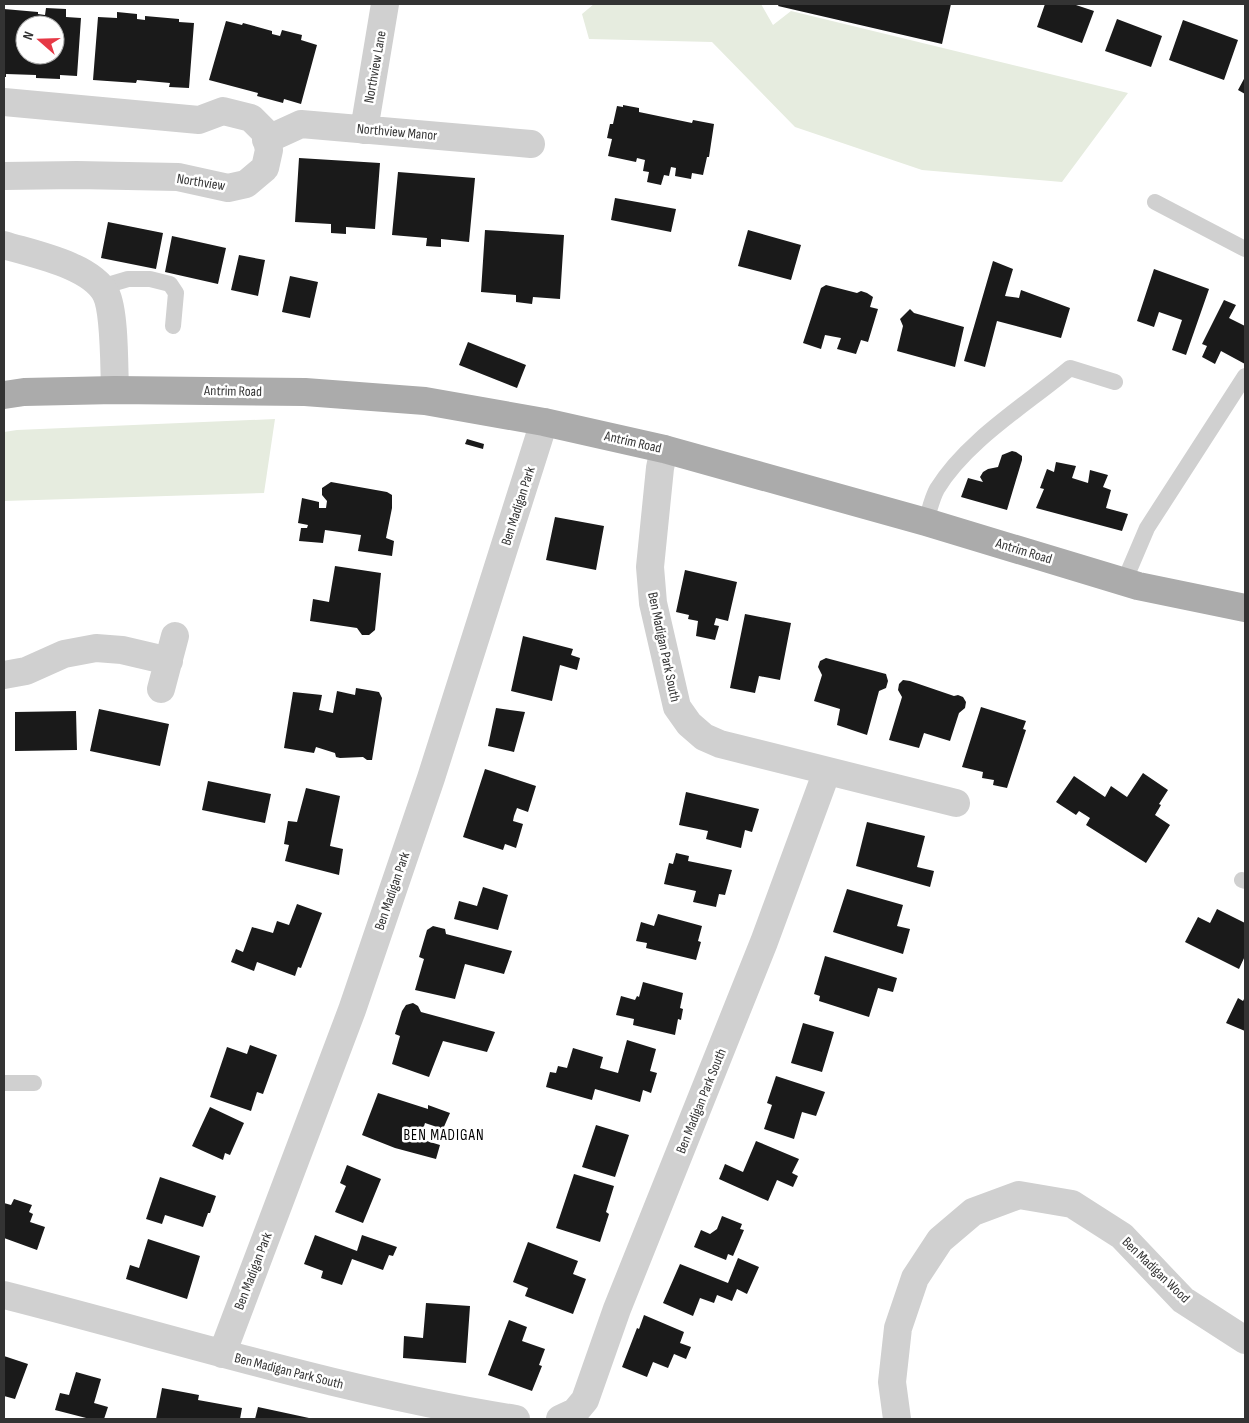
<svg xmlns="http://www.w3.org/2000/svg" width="1249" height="1423" viewBox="0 0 1249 1423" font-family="'Sofia Sans Condensed',sans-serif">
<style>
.green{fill:#e6ecdf}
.building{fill:#1a1a1a;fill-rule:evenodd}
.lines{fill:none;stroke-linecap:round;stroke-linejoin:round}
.service{stroke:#d0d0d0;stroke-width:16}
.minor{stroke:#d0d0d0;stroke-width:28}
.primary{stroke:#ababab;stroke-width:28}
.labels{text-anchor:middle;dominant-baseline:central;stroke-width:5;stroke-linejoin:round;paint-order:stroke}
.street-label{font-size:14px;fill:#333;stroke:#fff}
.neighbourhood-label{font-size:15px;letter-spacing:1px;fill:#000;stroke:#fff}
</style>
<rect width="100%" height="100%" fill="#fff"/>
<path class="green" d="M594,4H761L773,25L791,11L1128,93L1062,182L922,170L795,127L712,42L589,39L582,14Z
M275,419L264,493L4,501V432L17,430Z"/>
<path class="building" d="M779,4H951L942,44L778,6Z
M1045,4H1073L1094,11L1082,43L1037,27Z
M46,8L66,9V17L81,18L77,76L60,75V79L36,78V75L6,74V77H4V9L38,12V14L45,15ZM25,25H55V55H25Z
M117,12L137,14V19L145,20V16L179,19V22L194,23L189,88L169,87L170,83L137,80L136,83L93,80L98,17L117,18Z
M1117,19L1162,36L1151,67L1105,51Z
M1183,20L1238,40L1224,80L1169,60Z
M226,21L242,25L243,23L272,31V34L280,36L282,30L302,35L301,40L317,45L301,104L284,99L283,103L257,96L258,93L209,80Z
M1245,77V94L1238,90Z
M623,105L639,108V112L692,123L693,120L714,124L709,157H707L703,175L692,173L691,179L675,176L676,168L671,167L669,176L664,175L661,185L647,182L649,172L643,171L645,160L637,158L636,162L608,156L612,139L607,138L610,124H613L617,106L623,107Z
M299,158L380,163L375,229L346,227V234L331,233V224L295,222Z
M398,172L475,178L469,242L441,239V247L426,246L427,238L392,235Z
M615,198L676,209L671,232L611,220Z
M108,222L163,233L156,269L101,258Z
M485,230L564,235L560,299L533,297L532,304L516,302V295L481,292Z
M748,230L801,245L791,280L738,266Z
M172,236L226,248L218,284L165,272Z
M239,255L265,260L258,296L231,290Z
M993,261L1013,269L1005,296L1019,298L1021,290L1070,308L1061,338L997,321L985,367L964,361Z
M1154,269L1209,289L1186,355L1172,350L1182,320L1159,312L1154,327L1137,321Z
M290,276L318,282L310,318L282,312Z
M826,285L857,293L861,291L867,293L873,297L870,307L878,309L868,342L861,340L856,354L837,349L841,338L825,335L821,349L803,343L821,288Z
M1224,300L1236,305L1229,318L1245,326V364L1221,351L1215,364L1202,357L1207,346L1202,344Z
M910,309L914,313L964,327L955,367L897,351L903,326L900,319Z
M468,342L526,365L517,388L459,365Z
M467,439L484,444L483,449L465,444Z
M1012,451L1016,452L1022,456V460L1007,510L961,497L968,478L983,482L980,477L983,472L988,469L998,467L1002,455Z
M1056,462L1076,466L1072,478L1088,483L1090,470L1108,475L1103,487L1111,490L1106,508L1128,514L1122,531L1036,508L1044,489L1040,488L1047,469L1054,472Z
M331,482L387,492L392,495V508L386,538L394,541L392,556L358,551L361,535L325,530L323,543L299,541L301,528H307L308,525L298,523L302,498L319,502V508H326L327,501L322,495V488Z
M555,517L604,526L596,570L546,560Z
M335,566L381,573L375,630L369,635H362L357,628L310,621L313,599L329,602Z
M685,570L737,582L728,621L716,618L714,625L719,626L715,640L696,636L698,621L688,619L689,615L676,612Z
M745,614L791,623L780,680L759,676L755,693L730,688Z
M523,636L573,649L571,655L580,658L577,670L560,665L552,701L511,691Z
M826,658L886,674L888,681L886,688L879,691L867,735L837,725L840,709L814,701L822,675L818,667L820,661Z
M903,680L910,681L954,696L958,695L963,697L966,702L965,708L959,713L950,741L924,733L919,748L889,740L902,697L898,690L899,684Z
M356,688L379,692L382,698L372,760H367L363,757L340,758L336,757L335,753L316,747L314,753L284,748L293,692L322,695L319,710L333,713L337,691L355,695Z
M981,707L1026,721L1023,729L1026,730L1007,788L993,785L994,780L982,778L983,772L962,767Z
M496,708L525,712L514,752L488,746Z
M99,709L169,724L160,766L90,751Z
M76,711L77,750L15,751V712Z
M485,769L536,786L528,812L517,808L514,816L513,821L523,824L516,848L505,844L503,850L463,837Z
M1143,773L1168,790L1159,804L1161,805L1155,815L1170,825L1146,863L1086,825L1090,818L1079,811L1076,815L1056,802L1074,776L1105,797L1111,786L1127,797Z
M208,781L271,794L265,823L202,810Z
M306,788L340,796L330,846L343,849L339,875L285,861L289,845L284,844L288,821L297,822Z
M686,792L759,809L752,832L745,830L741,848L706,839L708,831L679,825Z
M867,822L925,836L917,867L934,871L930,887L856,866Z
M676,853L689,856L688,861L732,870L725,895L719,894L716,907L693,902L696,891L664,884L669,863L673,864Z
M483,887L508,895L498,930L454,919L459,901L477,906Z
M847,889L903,905L897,926L910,929L903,954L833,932Z
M297,904L322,913L301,968L298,967L295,976L257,962L254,971L231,962L236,949L243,952L252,927L273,933L277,921L289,925Z
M1217,909L1245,923V956L1239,969L1185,942L1198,917L1210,923Z
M658,914L702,926L698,941L701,942L696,960L646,948L647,943L636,941L641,922L654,926Z
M433,926L445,929L446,934L512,951L504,974L465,964L455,999L415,990L424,959L419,957L427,930Z
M825,956L897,978L893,992L878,988L869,1017L819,1001L820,996L814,994Z
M643,982L683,993L680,1008L683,1009L681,1020L678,1019L675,1035L633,1025L634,1019L616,1015L621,996L635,1000L637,996L639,997Z
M1245,997V1031L1226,1023L1238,998L1243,1001Z
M413,1003L418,1006L421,1012L495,1032L487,1052L443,1041L429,1077L392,1064L400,1036L395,1034L402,1011L406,1005Z
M803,1023L834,1032L822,1072L791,1063Z
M627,1040L656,1049L650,1071L657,1073L651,1093L643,1090L640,1102L595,1089L592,1100L546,1087L550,1072L556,1073L558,1066L567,1068L573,1048L603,1057L600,1068L618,1073Z
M250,1045L277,1055L263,1094L257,1092L251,1111L210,1097L227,1047L247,1054Z
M776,1076L825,1092L816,1116L802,1112L794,1139L764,1129L772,1105L767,1103Z
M378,1093L428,1109V1105L450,1113L443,1129L425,1123L420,1139L440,1145L436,1159L395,1148L362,1135Z
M210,1107L244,1123L230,1155L225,1153L223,1160L192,1146Z
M596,1125L629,1135L615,1177L582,1167Z
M756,1141L799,1159L792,1173L798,1176L793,1187L777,1180L768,1201L719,1179L725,1164L743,1172Z
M347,1165L381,1179L363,1223L335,1212L346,1186L340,1183Z
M574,1174L614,1186L606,1212L609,1214L600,1242L556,1228Z
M160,1177L216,1196L210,1213H208L203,1227L165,1215L162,1224L146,1219Z
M14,1199L32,1205L29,1212L33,1214L30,1222L45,1227L37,1250L4,1238V1203L11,1205Z
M722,1216L742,1224L740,1229L744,1230L733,1256L728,1254L726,1260L694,1247L701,1230L710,1234L717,1229Z
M315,1235L357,1251L362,1235L397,1247L393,1256L389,1255L383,1270L352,1259L342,1285L321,1278L323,1271L304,1264Z
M148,1239L200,1256L187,1299L126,1279L130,1265L139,1268Z
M528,1242L578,1261L573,1274L586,1279L573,1314L525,1296L528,1288L513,1282Z
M738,1258L759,1267L747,1294L737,1289L732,1301L717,1295L714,1303L700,1298L693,1316L663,1303L680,1264L728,1283Z
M426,1303L470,1306L466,1363L403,1358L404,1336L423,1338Z
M644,1315L684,1332L680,1343L691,1347L686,1359L674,1354L668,1368L653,1362L647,1377L622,1367L637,1328L639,1329Z
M509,1320L527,1327L522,1341L545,1349L539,1365L542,1366L532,1391L488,1375Z
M4,1356L28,1364L15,1399L4,1396Z
M76,1372L101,1379L94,1403L108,1407L104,1419H90L55,1410L60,1393L69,1395Z
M162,1388L199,1395L198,1400L242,1408L240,1419H156Z
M258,1407L309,1418V1419H255Z"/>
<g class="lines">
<path class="service" d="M1155,202L1245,249
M101,287L128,279H150L170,284L176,293L173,326
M926,522C929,511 932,498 937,489C967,440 1027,404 1070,368L1115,382
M1124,582L1147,528L1245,376
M1242,880L1245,881
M4,1083H34"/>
<path class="minor" d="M4,102L199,120L223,111L251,118L265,132L269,150L265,168L246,184L228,188L178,177L77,175L4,176
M364,130L385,4
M266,140L301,124L531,144
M4,245C33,254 91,265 106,294C115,312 114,368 115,390
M664,449L660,468L650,567L653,603L677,707L689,724L704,737L720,744L956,803
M4,675L26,671L64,654L96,648L122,650L169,661
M161,689L175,636
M4,1295C174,1338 342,1392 516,1419
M222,1354L352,1010L431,778L544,422
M560,1419L575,1412L585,1400L617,1309L764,942L827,771
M897,1419L892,1382L898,1328L915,1278L940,1240L973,1212L1019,1195L1072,1204L1122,1236L1183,1300L1245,1340"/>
<path class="primary" d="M4,395L24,392L115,390L305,392L425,401L544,422L664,449L926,522L1138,586L1245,608"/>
</g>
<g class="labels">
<g class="street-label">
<text transform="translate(375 67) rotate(-80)">Northview Lane</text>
<text transform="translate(397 132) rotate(5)">Northview Manor</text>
<text transform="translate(201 182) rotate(9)">Northview</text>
<text transform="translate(233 391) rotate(1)">Antrim Road</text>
<text transform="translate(633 442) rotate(13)">Antrim Road</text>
<text transform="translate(518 506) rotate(-72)">Ben Madigan Park</text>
<text transform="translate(1024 551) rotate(17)">Antrim Road</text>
<text transform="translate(664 647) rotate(78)">Ben Madigan Park South</text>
<text transform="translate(392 891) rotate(-71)">Ben Madigan Park</text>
<text transform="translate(701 1101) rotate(-68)">Ben Madigan Park South</text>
<text transform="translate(1156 1270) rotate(44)">Ben Madigan Wood</text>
<text transform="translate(253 1271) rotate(-69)">Ben Madigan Park</text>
<text transform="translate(289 1371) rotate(14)">Ben Madigan Park South</text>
</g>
<g class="neighbourhood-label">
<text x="444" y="1135">BEN MADIGAN</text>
</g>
</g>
<rect width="1249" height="1423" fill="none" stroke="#333333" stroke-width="10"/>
<g transform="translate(40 40) rotate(290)"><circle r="24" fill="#ffffff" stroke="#adadad"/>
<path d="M0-4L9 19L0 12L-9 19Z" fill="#e63946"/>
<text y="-8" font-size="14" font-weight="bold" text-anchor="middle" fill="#333333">N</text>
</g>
</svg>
